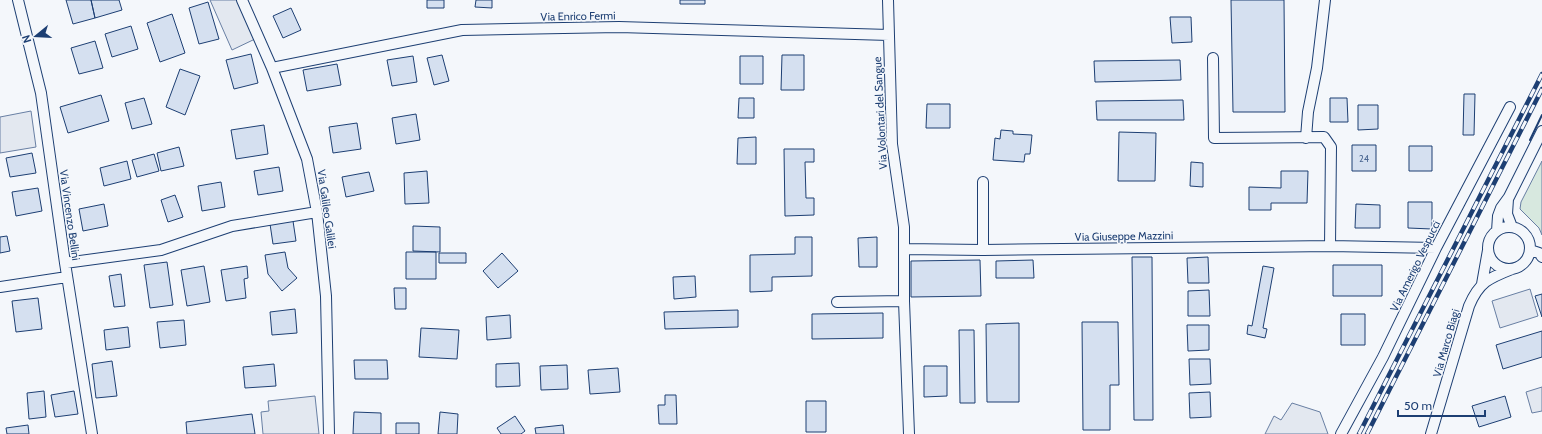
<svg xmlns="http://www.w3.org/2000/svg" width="1542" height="434" viewBox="0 0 1542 434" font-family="Cabin,sans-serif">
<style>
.green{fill:#d7e8df;stroke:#687fa3}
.parking{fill:#e3e8f0;stroke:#687fa3}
.building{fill:#d5e0f0;stroke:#1d3f73}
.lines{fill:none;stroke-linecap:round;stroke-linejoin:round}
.street-casing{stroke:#1d3f73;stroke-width:12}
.street{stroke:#f4f7fb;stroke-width:10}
.rail-casing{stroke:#1d3f73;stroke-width:4.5}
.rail{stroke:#f4f7fb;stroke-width:3;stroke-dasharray:9;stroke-linecap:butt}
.wall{stroke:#1d3f73;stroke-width:2}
.labels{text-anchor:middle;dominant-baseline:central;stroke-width:3;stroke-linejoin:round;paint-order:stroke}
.number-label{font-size:9px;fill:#4b6792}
.street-label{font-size:11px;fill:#1d3f73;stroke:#f4f7fb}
</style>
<rect width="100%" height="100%" fill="#f4f7fb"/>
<path class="green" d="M1542,161V235L1539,228L1520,209L1521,202Z"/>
<path class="parking" d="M210,0H237L255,39L232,50Z
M31,111L36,147L0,153V117Z
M1530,289L1538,316L1500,328L1492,301Z
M1542,387V411L1532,413L1526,392Z
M315,396L319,434H263L261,412L269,411L268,401Z
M1292,403L1320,412L1328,434H1265L1274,416L1281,420Z"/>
<path class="building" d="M66,0H91L95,18L73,24Z
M91,0H119L122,10L95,18Z
M427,0H444V8H427Z
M476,0H492V8L475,7Z
M680,0H705V4H680Z
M1231,0H1284L1285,112H1233Z
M208,2L219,39L199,44L189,8Z
M291,8L301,30L283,38L273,16Z
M172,14L185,53L160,62L147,23Z
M1170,17H1191L1192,42L1172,43Z
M131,26L138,49L112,57L105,34Z
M95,41L103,68L79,74L71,48Z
M251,54L258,83L234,89L226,60Z
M442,55L449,81L434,85L427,58Z
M782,55H804V90H781Z
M413,56L417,82L392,86L387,60Z
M740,56H763V84H740Z
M1180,60L1181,80L1095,82L1094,61Z
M337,64L341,85L307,91L303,70Z
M180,69L200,76L185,115L166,107Z
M1464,94H1475L1474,135H1463Z
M101,95L109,121L68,133L60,107Z
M144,98L152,124L132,129L125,103Z
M739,98H754V118H738Z
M1330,98H1347L1348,122H1330Z
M1183,100L1184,120H1097L1096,101Z
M927,104H950V128H926Z
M1358,105H1378V129L1358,130Z
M416,114L420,140L396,144L392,118Z
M357,123L361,149L333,153L329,127Z
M264,125L268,154L236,159L231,130Z
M1001,130L1013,131V134L1032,135L1030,154H1025L1024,162L993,160L995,138L1000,139Z
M1119,132L1156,133L1155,181H1118Z
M756,137V164H737L738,138Z
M1352,145H1376V171H1352Z
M1409,146H1432V171H1409Z
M179,147L184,166L161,171L157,153Z
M784,149H814V162H805L806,198H814V215L785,216Z
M32,153L36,173L10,177L6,158Z
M154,154L159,171L137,177L132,160Z
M127,161L131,179L104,186L100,168Z
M1191,162L1203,163V187L1190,186Z
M279,167L283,191L258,195L254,171Z
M427,171L429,203L405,204L404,173Z
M1281,171H1308L1307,203H1271V210H1249V187L1281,188Z
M369,172L374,191L346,197L342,177Z
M221,182L225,207L202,211L198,186Z
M38,188L42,211L16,216L12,192Z
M175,195L183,217L168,222L161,200Z
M1408,202H1432V229L1408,228Z
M104,204L108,226L83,231L79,209Z
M1356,204L1380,205V228H1355Z
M293,221L296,241L273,244L270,224Z
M413,226L440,227V252L413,251Z
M7,236L10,251L0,253V237Z
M795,237H812V276L772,277V291L750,292V255L795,254Z
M877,237V267H859L858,238Z
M285,252L288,268L297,278L282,291L268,274L265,255Z
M406,252H436V279H406Z
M439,253H466V263H439Z
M502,253L518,271L498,288L483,271Z
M1132,257H1152L1153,420H1134Z
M1208,257L1209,283H1188L1187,258Z
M980,260L981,296L911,297V261Z
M1033,260L1034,278H996V261Z
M167,262L173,305L150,308L144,265Z
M1333,265H1382V296H1333Z
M204,266L210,302L187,306L181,270Z
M247,266L248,278L244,279L246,298L226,301L221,270Z
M1263,266L1274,268L1263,328L1267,329L1265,338L1247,334L1248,325L1252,326Z
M121,274L125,306L114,307L109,276Z
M695,276L696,297L674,299L673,277Z
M394,288H406V309H395Z
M1209,290L1210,316H1188V291Z
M1542,294V317L1535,296Z
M38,298L42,329L16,332L12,301Z
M295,309L297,333L272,335L270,312Z
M738,310V327L665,329L664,312Z
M883,313V338L812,339V314Z
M1341,314H1365V345H1341Z
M510,315L511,338L487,340L486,317Z
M184,320L186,345L160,348L157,322Z
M1082,322H1118L1119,385H1110V430H1083Z
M1019,323V402H987L986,324Z
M1187,325H1209V350L1188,351Z
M128,327L130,347L106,350L104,330Z
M421,328L459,330L457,359L419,357Z
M959,330H974L975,403H960Z
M1542,331V357L1503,369L1496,345Z
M1189,359H1210L1211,384L1190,385Z
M354,360H387L388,379H355Z
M112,361L117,396L96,398L92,364Z
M519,363L520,386L496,387V364Z
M274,364L276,386L245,388L243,367Z
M567,365L568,389L541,390L540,366Z
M924,366H947V396L924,397Z
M618,368L620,392L590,394L588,370Z
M44,391L46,417L29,419L27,393Z
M74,391L78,414L55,417L51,395Z
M1210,392L1211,417L1190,418L1189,393Z
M665,395H676L677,424H659L658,405H665Z
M1505,396L1511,417L1479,427L1472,406Z
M806,401H826V432H806Z
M354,412L381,413V434H353Z
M440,412L458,414L457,434H438Z
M252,414L255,434H187L186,422Z
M515,416L525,431L521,434H501L497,428Z
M396,423H419V434H396Z
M28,425L29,434H7L6,428Z
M563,425L564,434H536L535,428Z"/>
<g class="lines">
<defs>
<path id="street" d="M18,0L41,93L65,263L92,434
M242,0L272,68L307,159L317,212L326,296L329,434
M888,0L892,144L904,227V301L909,434
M1213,58L1214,138L1324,137L1331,147L1330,246
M272,68L462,30L619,27L889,35
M1306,138L1308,112L1317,68L1325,0
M983,182V250
M1508,199L1507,214L1512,227
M1488 248a21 21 0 1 1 42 0a21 21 0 1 1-42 0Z
M1497,231L1498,216L1501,208L1509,197L1542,131
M904,249L983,250L1330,246L1436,248
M1530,250L1539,253L1542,257
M65,263L161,250L232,226L317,212
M1482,284L1488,250
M0,287L67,277
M837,302L904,301
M1341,434L1383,357L1436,248L1510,107
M1431,434L1469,306C1479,282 1489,278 1512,269"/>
</defs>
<use href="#street" class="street-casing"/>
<use href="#street" class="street"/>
<defs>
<path id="rail" d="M1359,434L1542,74
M1367,434L1542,89"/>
</defs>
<use href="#rail" class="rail-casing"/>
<use href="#rail" class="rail"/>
<path class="wall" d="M1530,140L1542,115"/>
</g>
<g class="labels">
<g class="number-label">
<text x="1364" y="158">24</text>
</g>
<g class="street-label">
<text transform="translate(578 16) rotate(-1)">Via Enrico Fermi</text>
<text transform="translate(880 113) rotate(-93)">Via Volontari del Sangue</text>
<text transform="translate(327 209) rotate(82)">Via Galileo Galilei</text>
<text transform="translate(70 215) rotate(82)">Via Vincenzo Bellini</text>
<text transform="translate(1124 236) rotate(-1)">Via Giuseppe Mazzini</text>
<text transform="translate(1415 266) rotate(-64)">Via Amerigo Vespucci</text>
<text transform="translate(1446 343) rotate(-74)">Via Marco Biagi</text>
</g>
</g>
<g transform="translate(36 36) rotate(252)" stroke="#f4f7fb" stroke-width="3" paint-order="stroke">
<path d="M0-3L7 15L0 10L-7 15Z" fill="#1d3f73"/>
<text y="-6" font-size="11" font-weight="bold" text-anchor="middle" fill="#1d3f73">N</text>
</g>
<path d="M1398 410v6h87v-6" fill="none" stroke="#1d3f73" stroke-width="2"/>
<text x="1404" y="410" font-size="12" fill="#1d3f73" stroke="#f4f7fb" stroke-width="3" paint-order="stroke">50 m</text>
</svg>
